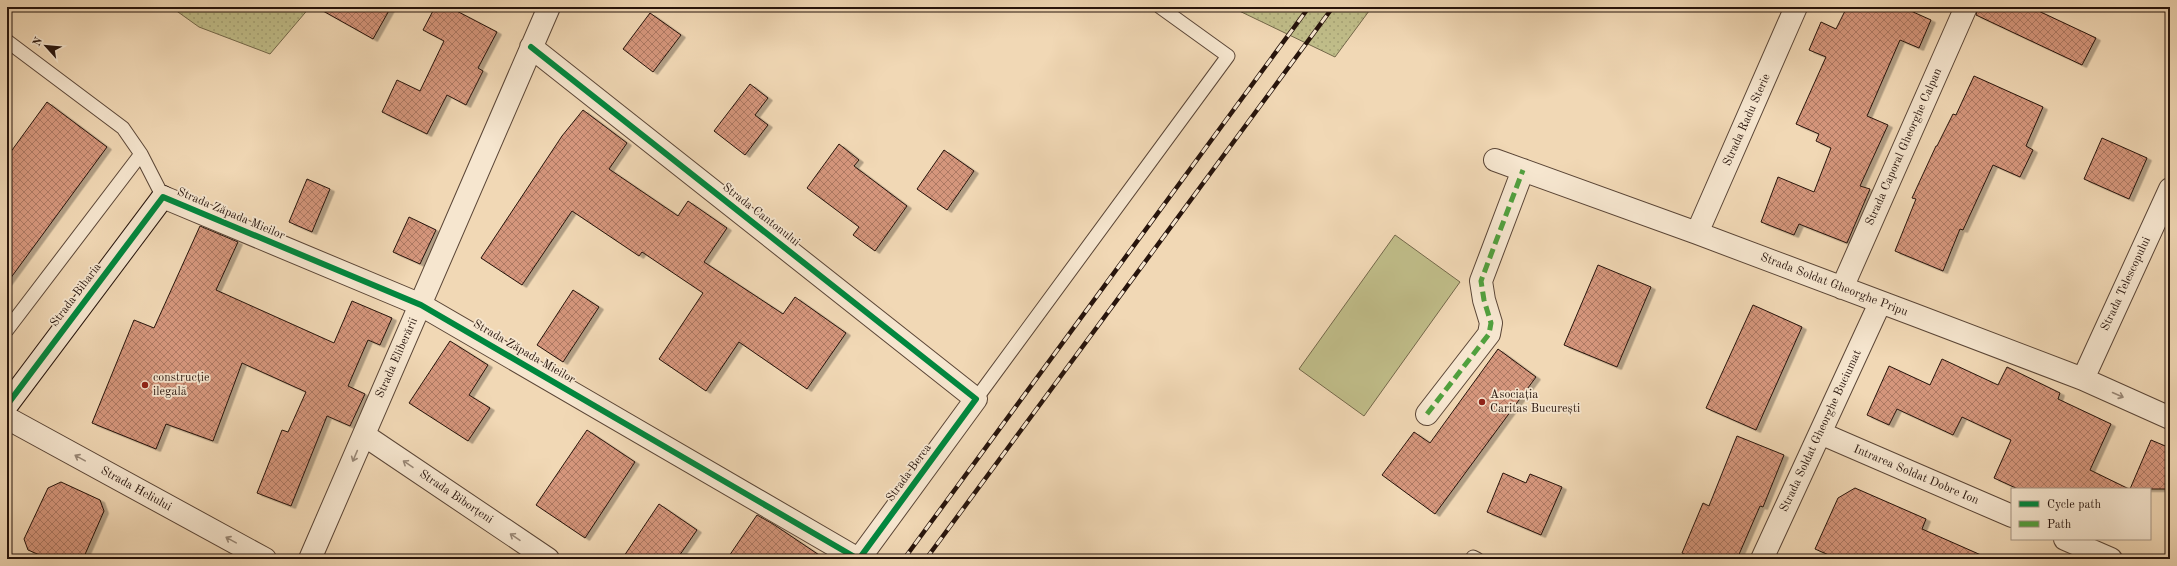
<svg xmlns="http://www.w3.org/2000/svg" width="2177" height="566" viewBox="0 0 2177 566" font-family="'Old Standard TT',serif">
<style>
.grass{fill:url(#grass-dots);stroke:#74684a}
.park{fill:#c0bd89;stroke:#74684a}
.building{fill:url(#building-cross-hatch);stroke:#27140c;filter:url(#shadow)}
.lines{fill:none;stroke-linecap:round;stroke-linejoin:round}
.lane-casing{stroke:#5a4536;stroke-width:15}
.street-casing{stroke:#5a4536;stroke-width:24}
.secondary-casing{stroke:#27140c;stroke-width:24}
.lane{stroke:#f6e6cf;stroke-width:13}
.street{stroke:#f6e6cf;stroke-width:22}
.secondary{stroke:#f6e6cf;stroke-width:22}
.rail-casing{stroke:#27140c;stroke-width:4.5}
.rail{stroke:#f6e6cf;stroke-width:3;stroke-dasharray:9;stroke-linecap:butt}
.quiet{stroke:#51a03e;stroke-width:5;stroke-dasharray:10 5;stroke-linecap:butt}
.cycleway-casing{stroke:#f6e6cf;stroke-width:8}
.cycleway{stroke:#00873e;stroke-width:6}
.oneway{stroke:#987}
.poi-dot{fill:#8f2418;stroke:#f6e6cf;stroke-width:1.5}
.labels{text-anchor:middle;dominant-baseline:central;stroke-width:3.5;stroke-linejoin:round;paint-order:stroke}
.street-label{font-size:12px;fill:#27140c;stroke:#f6e6cf}
.poi-label{font-size:12px;fill:#27140c;stroke:#f6e6cf;text-anchor:start}
</style>
<defs>
<pattern id="grass-dots" width="8" height="8" patternUnits="userSpaceOnUse"><rect width="8" height="8" fill="#c0bd89"/><path d="M2 2h.1M6 6h.1" fill="none" stroke="#a5a275" stroke-width="1.8" stroke-linecap="round"/></pattern>
<pattern id="building-cross-hatch" width="8" height="8" patternUnits="userSpaceOnUse"><rect width="8" height="8" fill="#d5967c"/><path d="M0 0l8 8M0 8l8-8" fill="none" stroke="#ad7964"/></pattern>
<filter id="shadow"><feDropShadow dx="4.5" dy="2.5" stdDeviation="0" flood-color="#0004"/></filter>
</defs>
<rect width="100%" height="100%" fill="#f1d8b5"/>
<filter id="stains"><feTurbulence type="fractalNoise" baseFrequency=".005" numOctaves="4"/><feColorMatrix values="0 0 0 0 .2 0 0 0 0 .09 0 0 0 0 .02 0 0 0 .5 -.17"/></filter>
<radialGradient id="worn" r=".72"><stop offset=".6" stop-color="#630" stop-opacity="0"/><stop offset="1" stop-color="#630" stop-opacity=".3"/></radialGradient>
<path class="grass" d="M171,7H310L270,54L199,27Z
M1231,7H1372L1335,57Z"/>
<path class="park" d="M1395,235L1460,282L1364,416L1299,369Z"/>
<path class="building" d="M316,7H391L373,39Z
M435,7H449L497,32L478,68L483,71L466,105L447,95L427,134L382,112L397,80L420,91L444,41L423,30Z
M1847,7H1902L1931,20L1919,48L1900,40L1867,116L1888,125L1860,186L1870,189L1847,243L1799,224L1794,235L1761,222L1778,177L1814,192L1831,148L1816,141L1819,134L1796,124L1826,57L1809,50L1821,22L1836,29Z
M1978,7H2030L2096,38L2082,65L1976,15Z
M650,13L681,35L653,72L623,49Z
M1974,76L2043,107L2026,146L2033,150L2020,177L1993,165L1963,230L1960,229L1943,271L1895,251L1916,199L1912,198L1936,146H1937L1953,114L1956,115Z
M750,84L768,98L755,115L768,125L745,155L714,131Z
M47,102L107,147L7,283V157Z
M583,110L627,143L609,169L678,216L688,201L727,228L704,262L783,314L795,297L846,333L807,389L739,342L706,391L659,359L703,293L642,252L639,256L572,211L522,285L481,258L562,136Z
M2102,138L2147,158L2129,199L2084,179Z
M839,144L859,160L854,166L907,206L875,251L853,235L859,227L807,188Z
M944,150L974,171L947,210L917,189Z
M307,179L330,189L312,232L289,222Z
M409,217L436,230L420,264L393,252Z
M200,226L238,242L216,290L334,343L352,301L392,318L380,345L368,340L348,386L365,394L350,426L327,416L291,506L257,493L282,430L288,432L306,392L242,363L213,441L166,424L156,449L92,423L134,320L154,328Z
M1598,265L1651,287L1617,367L1564,345Z
M573,290L599,307L563,362L537,345Z
M1753,305L1802,327L1756,430L1706,408Z
M450,341L488,365L469,395L490,408L468,441L409,403Z
M1498,349L1536,377L1435,514L1382,475L1414,432L1430,443Z
M1942,359L1998,385L2007,367L2060,393L2058,399L2111,424L2090,470L2129,489H2018L1994,478L2011,440L1962,417L1953,435L1897,409L1889,425L1867,415L1889,366L1930,385Z
M587,430L635,462L585,538L536,505Z
M1737,436L1784,455L1763,507L1760,506L1737,559H1695L1682,553L1703,503L1709,506Z
M2151,440L2170,448V489H2130Z
M1503,473L1526,483L1530,474L1562,487L1541,535L1487,512Z
M61,482L100,500L104,511L83,559H49L28,550L24,539L48,488Z
M1855,488L1926,519L1922,529L1990,559H1838L1815,549L1838,498Z
M659,504L697,530L677,559H622Z
M757,515L773,524L825,559H727Z"/>
<g class="lines">
<defs>
<path id="lane" d="M7,41L123,128L141,154L163,197
M7,330L141,154
M976,399L1228,56L1160,7
M1473,557L1477,559"/>
<path id="street" d="M531,47L976,399L859,559
M1495,160L1697,233L1915,315L2083,379L2170,418
M163,197L421,305L858,559
M1697,233L1796,7
M1842,288L1966,7
M2083,379L2170,189
M1427,414L1489,334L1491,323L1484,300L1481,281L1523,170
M7,418L265,559
M1820,433L2012,516
M364,435L548,559
M2065,539L2111,559
M310,559L549,7
M1762,559L1880,303"/>
<path id="secondary" d="M7,405L163,197"/>
</defs>
<use href="#lane" class="lane-casing"/>
<use href="#street" class="street-casing"/>
<use href="#secondary" class="secondary-casing"/>
<use href="#lane" class="lane"/>
<use href="#street" class="street"/>
<use href="#secondary" class="secondary"/>
<defs>
<path id="rail" d="M904,559L1309,7
M926,559L1333,7"/>
</defs>
<use href="#rail" class="rail-casing"/>
<use href="#rail" class="rail"/>
<path class="quiet" d="M1427,414L1489,334L1491,323L1484,300L1481,281L1523,170"/>
<defs>
<path id="cycleway" d="M531,47L976,399L859,559
M7,405L163,197L421,305L858,559"/>
</defs>
<use href="#cycleway" class="cycleway-casing"/>
<use href="#cycleway" class="cycleway"/>
</g>
<defs><path id="oneway-shaft" d="M-6 0H5M1.5-3L5.5 0L1.5 3" fill="none" stroke-width="1.6" stroke-linecap="round" stroke-linejoin="round"/></defs>
<g class="oneway">
<use href="#oneway-shaft" transform="translate(2118 395) rotate(24)"/>
<use href="#oneway-shaft" transform="translate(355 456) rotate(113)"/>
<use href="#oneway-shaft" transform="translate(80 458) rotate(-151)"/>
<use href="#oneway-shaft" transform="translate(408 464) rotate(-146)"/>
<use href="#oneway-shaft" transform="translate(515 537) rotate(-146)"/>
<use href="#oneway-shaft" transform="translate(231 540) rotate(-151)"/>
</g>
<g class="poi-dot">
<circle cx="145" cy="385" r="4"/>
<circle cx="1482" cy="402" r="4"/>
</g>
<g class="labels">
<g class="street-label">
<text transform="translate(1747 120) rotate(-66)">Strada Radu Sterie</text>
<text transform="translate(1904 147) rotate(-66)">Strada Caporal Gheorghe Calpan</text>
<text transform="translate(231 214) rotate(23)">Strada Zăpada Mieilor</text>
<text transform="translate(761 215) rotate(38)">Strada Cantonului</text>
<text transform="translate(2126 284) rotate(-65)">Strada Telescopului</text>
<text transform="translate(1834 285) rotate(21)">Strada Soldat Gheorghe Pripu</text>
<text transform="translate(76 295) rotate(-53)">Strada Biharia</text>
<text transform="translate(524 352) rotate(30)">Strada Zăpada Mieilor</text>
<text transform="translate(397 358) rotate(-66)">Strada Eliberării</text>
<text transform="translate(1821 431) rotate(-65)">Strada Soldat Gheorghe Buciumat</text>
<text transform="translate(909 473) rotate(-54)">Strada Berca</text>
<text transform="translate(1916 475) rotate(23)">Intrarea Soldat Dobre Ion</text>
<text transform="translate(136 489) rotate(29)">Strada Heliului</text>
<text transform="translate(456 497) rotate(34)">Strada Biborțeni</text>
</g>
<g class="poi-label">
<text x="153" y="378">construcție<tspan x="153" dy="14">ilegală</tspan></text>
<text x="1490" y="395">Asociația<tspan x="1490" dy="14">Caritas București</tspan></text>
</g>
</g>
<rect width="2177" height="566" fill="none" stroke="#f1d8b5" stroke-width="24"/>
<rect x="8" y="8" width="2161" height="550" fill="none" stroke="#27140c" stroke-width="2"/>
<rect x="12" y="12" width="2153" height="542" fill="none" stroke="#27140c"/>
<rect x="2011" y="488" width="140" height="52" fill="#f6e6cf" stroke="#a39281"/>
<rect x="2019" y="501" width="20" height="6" fill="#00873e" stroke="#a39281"/>
<text x="2047" y="508" font-size="12" fill="#27140c">Cycle path</text>
<rect x="2019" y="521" width="20" height="6" fill="#51a03e" stroke="#a39281"/>
<text x="2047" y="528" font-size="12" fill="#27140c">Path</text>
<g transform="translate(46 46) rotate(297)" stroke="#f6e6cf" stroke-width="3" paint-order="stroke">
<path d="M0-3L7 15L0 10L-7 15Z" fill="#27140c"/>
<text y="-6" font-size="11" font-weight="bold" text-anchor="middle" fill="#27140c">N</text>
</g>
<rect width="100%" height="100%" filter="url(#stains)"/>
<rect width="100%" height="100%" fill="url(#worn)"/>
</svg>
